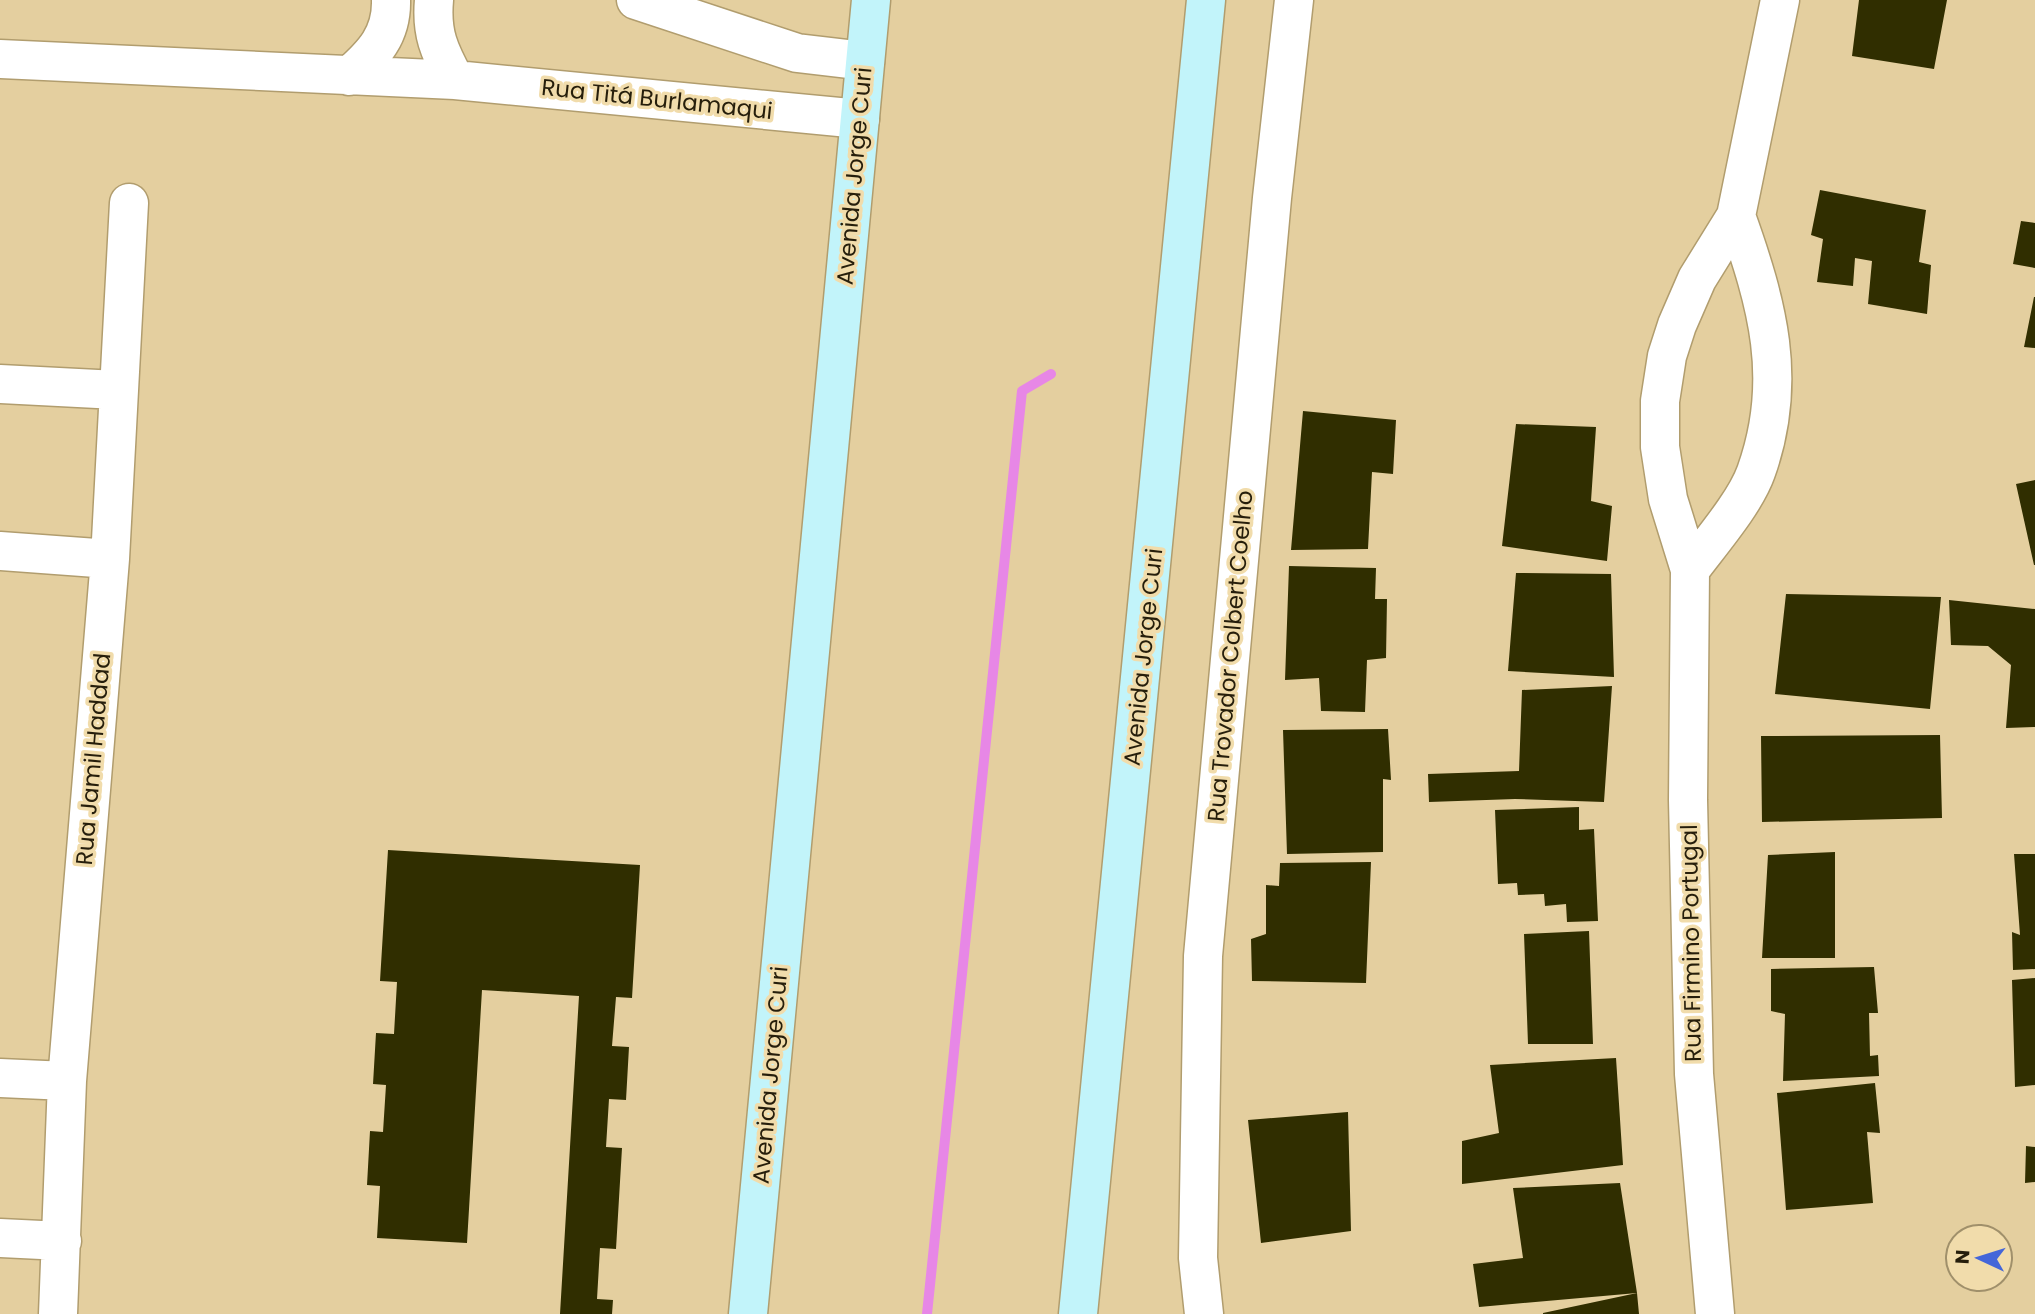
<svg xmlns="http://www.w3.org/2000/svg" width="2035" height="1314" viewBox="0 0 2035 1314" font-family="Poppins,sans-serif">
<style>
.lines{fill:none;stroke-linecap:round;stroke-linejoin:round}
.stream{stroke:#e787e6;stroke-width:10}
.building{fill:#302e00}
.street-casing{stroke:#b19d6e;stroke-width:41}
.secondary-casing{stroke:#b19d6e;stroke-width:41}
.street{stroke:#fff;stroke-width:38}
.secondary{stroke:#c2f4fa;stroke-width:38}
.labels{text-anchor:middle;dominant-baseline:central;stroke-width:7;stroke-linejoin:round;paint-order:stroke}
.street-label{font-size:23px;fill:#261e0b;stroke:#f1dcab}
</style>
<rect width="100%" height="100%" fill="#e4cf9f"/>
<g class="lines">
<path class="stream" d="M927,1314L1022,391L1051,374"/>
</g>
<path class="building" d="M1859,0H1947L1934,69L1852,56Z
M1820,190L1926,210L1919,262L1931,265L1927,314L1868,304L1872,261L1855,258L1853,286L1817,282L1823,239L1811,235Z
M2021,221L2035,223V268L2013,264Z
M2034,297H2035V348L2024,347Z
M1303,411L1396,420L1393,474L1372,472L1368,549L1291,550Z
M1516,424L1596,427L1591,501L1612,506L1607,561L1502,546Z
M2035,480V565H2034L2016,484Z
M1289,566L1376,568L1375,599H1387L1386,658L1367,660L1365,712L1321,711L1319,678L1285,680Z
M1516,573L1611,574L1614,677L1508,671Z
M1786,594L1941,597L1930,709L1775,694Z
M1949,600L2035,609V727L2006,728L2011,665L1988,646L1951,645Z
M1612,686L1604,802L1515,799L1429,802L1428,774L1519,771L1522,690Z
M1388,729L1391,780L1383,779V852L1287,854L1283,730Z
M1940,735L1942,818L1762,822L1761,736Z
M1579,807V830L1594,829L1598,921L1567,922L1566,904L1545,906L1544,894L1518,895L1517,883L1498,884L1495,810Z
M388,850L640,865L632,998L616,997L612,1046L629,1047L626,1100L609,1099L606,1147L622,1148L616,1249L600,1248L597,1299L613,1300L612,1314H560L579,996L482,990L467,1243L377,1238L380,1186L367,1185L370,1131L383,1132L386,1085L373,1084L376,1033L394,1034L397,982L380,981Z
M1835,852V958H1762L1768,855Z
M2014,854H2035V969L2013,970L2012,932L2020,935Z
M1371,862L1366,983L1252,981L1251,939L1266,934V885L1279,886L1280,863Z
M1589,931L1593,1044H1528L1524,934Z
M1874,967L1878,1013H1869L1870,1056L1878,1055L1879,1076L1783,1081L1785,1014L1771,1011V969Z
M2035,978V1085L2015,1087L2012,980Z
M1616,1058L1623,1165L1462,1184V1141L1499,1133L1490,1065Z
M1875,1083L1880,1133L1867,1132L1873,1203L1786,1210L1777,1093Z
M1348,1112L1351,1231L1261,1243L1248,1120Z
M2026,1146L2035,1147V1182L2025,1183Z
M1620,1183L1637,1293L1479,1307L1473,1264L1523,1258L1513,1188Z
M1637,1293L1639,1314H1543V1313Z"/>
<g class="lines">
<defs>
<path id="street" d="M434,0C431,33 439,51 455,80
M636,0L797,53L865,61
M0,59L455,80L860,119
M349,76C374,54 392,35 391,0
M0,384L117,390
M0,551L110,559
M1690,570C1710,543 1745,503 1756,472C1789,380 1767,303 1736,216
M0,1078L67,1081
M0,1238L62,1241
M58,1314L67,1081L110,559L129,203
M1204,1314L1198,1258L1203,956L1272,198L1294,0
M1715,1314L1694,1074L1688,800L1690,570L1668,499L1660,447V401L1667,356L1677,325L1697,279L1736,216L1780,0"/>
<path id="secondary" d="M748,1314L871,0
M1078,1314L1206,0"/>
</defs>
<use href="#street" class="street-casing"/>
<use href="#secondary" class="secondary-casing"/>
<use href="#street" class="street"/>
<use href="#secondary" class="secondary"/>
</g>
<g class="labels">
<g class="street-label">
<text transform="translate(657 99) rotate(6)">Rua Titá Burlamaqui</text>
<text transform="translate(854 176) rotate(-85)">Avenida Jorge Curi</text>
<text transform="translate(1230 656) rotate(-85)">Rua Trovador Colbert Coelho</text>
<text transform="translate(1143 657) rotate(-84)">Avenida Jorge Curi</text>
<text transform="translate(93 759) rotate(-85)">Rua Jamil Haddad</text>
<text transform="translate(1691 943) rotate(-91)">Rua Firmino Portugal</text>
<text transform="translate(770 1075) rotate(-85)">Avenida Jorge Curi</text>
</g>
</g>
<g transform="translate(1979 1258) rotate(274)"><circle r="33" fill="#f1dcab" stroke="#a0906b" stroke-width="2"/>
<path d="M0-5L12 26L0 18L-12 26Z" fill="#4466d9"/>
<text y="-10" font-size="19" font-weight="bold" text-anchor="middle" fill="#261e0b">N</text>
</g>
</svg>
